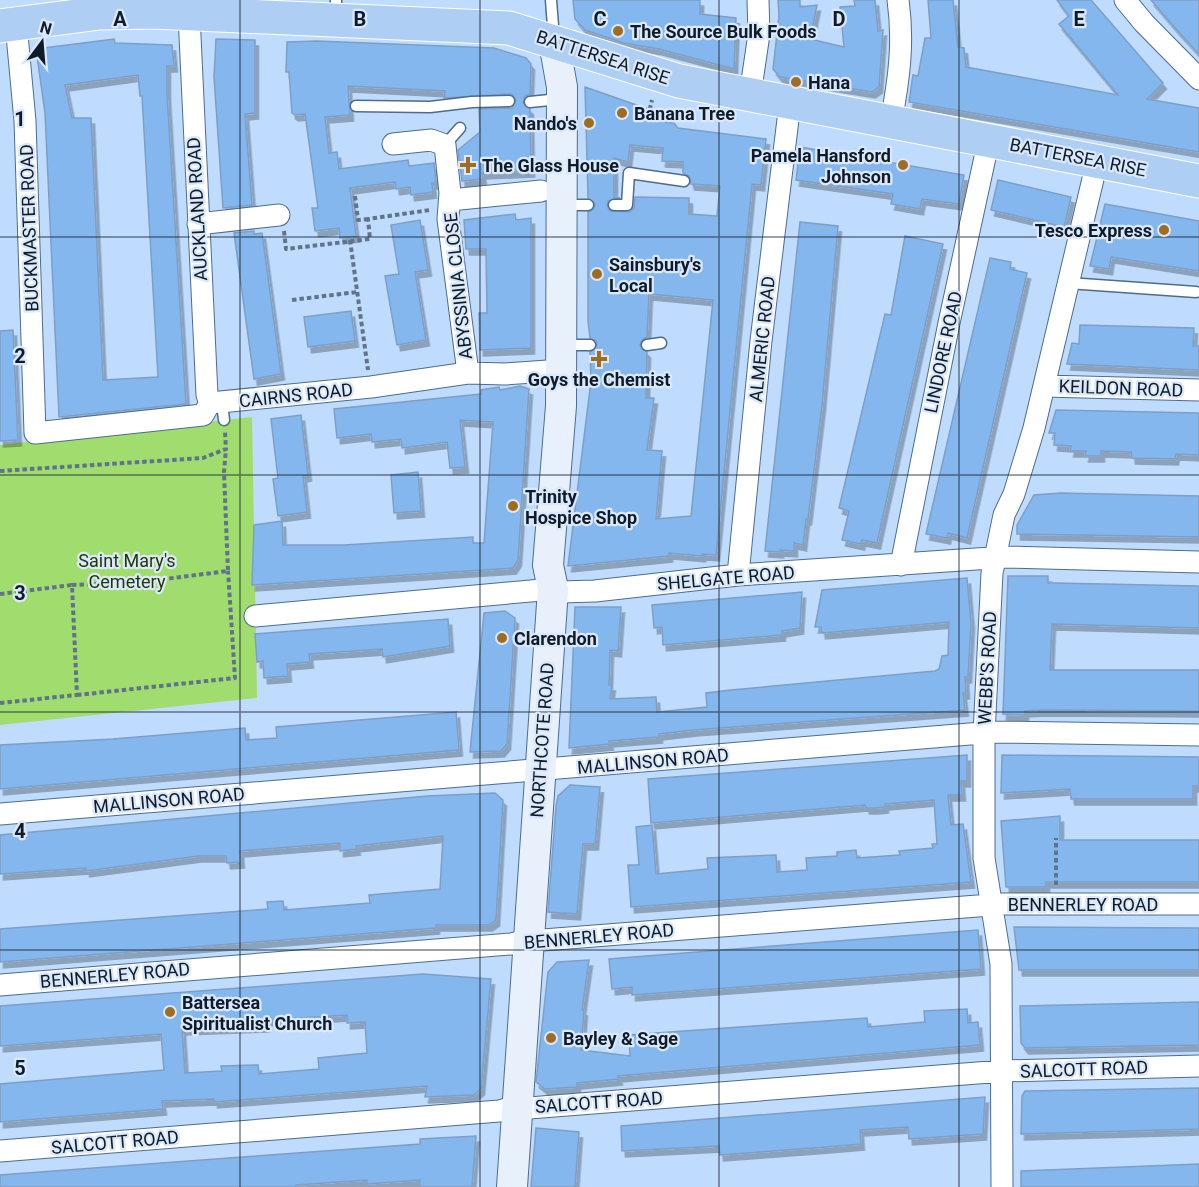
<svg xmlns="http://www.w3.org/2000/svg" width="1199" height="1187" viewBox="0 0 1199 1187" font-family="Roboto,sans-serif">
<style>
.green{fill:#a1dd6e}
.building{fill:#85b7ef;stroke:#7d9fc7;stroke-width:1.5;fill-rule:evenodd;filter:url(#shadow)}
.lines{fill:none;stroke-linecap:round;stroke-linejoin:round}
.lane-casing{stroke:#4c6c91;stroke-width:13}
.street-casing{stroke:#4c6c91;stroke-width:23}
.secondary-casing{stroke:#4c6c91;stroke-width:32}
.highway-casing{stroke:#fff;stroke-width:35}
.path{stroke:#5f748b;stroke-width:4;stroke-dasharray:4.5 3;stroke-linecap:butt}
.lane{stroke:#fff;stroke-width:10}
.street{stroke:#fff;stroke-width:21}
.secondary{stroke:#e7f0fb;stroke-width:30}
.highway{stroke:#aecef3;stroke-width:33}
.grid{fill:none;stroke:#0e1b2a;stroke-width:1.5;stroke-opacity:0.55}
.poi-dot{fill:#9f6c22;stroke:#dae8f9;stroke-width:2}
.labels{text-anchor:middle;dominant-baseline:central;stroke-width:4.5;stroke-linejoin:round;paint-order:stroke}
.poi-label{font-size:18px;font-weight:bold;fill:#0e1b2a;stroke:#dae8f9;text-anchor:start}
.street-label{font-size:18px;fill:#0e1b2a;stroke:#dae8f9}
.park-label{font-size:18px;fill:#1f3606;stroke:#dae8f9}
.grid-label{font-size:20px;text-anchor:middle;font-weight:bold;fill:#0e1b2a;stroke:#dae8f9;stroke-width:4.5;stroke-linejoin:round;paint-order:stroke}
</style>
<defs>
<filter id="shadow"><feDropShadow dx="3.5" dy="6" stdDeviation="0" flood-color="#0004"/></filter>
</defs>
<rect width="100%" height="100%" fill="#bfdcfe"/>
<path class="green" d="M252,417L257,698L0,725V445Z"/>
<path class="building" d="M573,0H700V14L736,18L734,69L659,49L624,43L585,30L575,19Z
M778,0H800V7L817,5L810,39L844,47L840,7L855,6L854,0H875L878,31L883,30L879,87L872,92L780,77L773,69L779,16Z
M928,0H953L958,47L964,48L966,67L1118,95L1059,24L1069,16L1057,0H1091L1163,83L1147,99L1199,108V152L909,102L913,75L918,76L925,38H931Z
M1151,0H1199V54L1175,28Z
M114,39L115,43L172,45L174,66H167V95L186,404L59,417L45,113L36,49ZM138,75L140,96H142L158,377L103,380L91,118H72L65,85Z
M216,39L255,40V113L245,114L252,205L223,208L214,77Z
M317,41L494,48L526,58L531,64L530,94L525,96L523,102L530,109L531,171L482,173L483,179L462,181L458,150L480,132L479,109L512,108L516,100L512,94L444,98L445,91L348,86L350,115L325,117L329,153L337,152L339,169L408,160L409,166L434,163L436,183H432L433,192L411,195L410,187L396,189L395,182L350,188L356,236L340,238L339,228L315,231L312,208H318L305,114L295,115L292,113L289,72H286L287,42Z
M585,87L648,109L645,117L664,119L663,122L674,123L678,128L766,139L761,185L752,184L716,555L702,554V556L669,553V556L568,566L591,381L590,352L597,346L596,341L590,338L588,321V212L594,209L595,204L588,198ZM630,145L663,148L662,161L683,162V173L689,176L691,184L720,186L717,216L689,214V198L635,197L634,208L630,212L610,211L607,206L608,201L620,198L614,197V158L628,162ZM649,294L713,300L691,516L656,519L662,451L647,450L654,398H646L647,352L640,345L642,340L647,337Z
M800,147L964,175L959,204L922,199L920,209L891,204L893,194L796,180Z
M998,180L1071,197L1064,227L991,210Z
M1105,204L1199,221V271L1111,257L1109,269L1090,266Z
M515,214L516,220L531,218V348L480,350L479,313H487L486,249H466L464,220Z
M420,220L428,270L415,272L426,340L397,345L385,276L399,274L391,225Z
M800,222L838,226L822,405L808,519H806L803,545L794,543V551L780,550V552L765,551Z
M254,231V234L262,233L281,374L254,379L234,233Z
M905,236L943,244L877,543L862,540L861,544L842,540L849,511L839,508L885,314L891,315Z
M990,258L1011,262L1010,269L1027,273L967,538L948,533L947,538L926,534Z
M351,311L355,341L308,347L304,317Z
M1080,325L1194,328L1193,346H1199V370L1067,364L1072,343L1079,344Z
M13,330L18,440L0,441V331Z
M520,386L529,389L518,560L513,568L252,585L254,525L282,521L283,545H344L473,537V543H484L493,422L460,420L465,467L450,468L447,442L402,448L401,439L372,442L371,434L337,438L334,409L481,394V390L499,387L500,390Z
M1056,410L1199,413V455L1176,454L1175,459L1132,458L1131,452L1101,451V456H1085L1086,451H1070L1071,446L1054,445L1055,433H1049Z
M301,415L308,475L303,476L307,512L278,516L273,479L278,478L271,419Z
M418,472L421,511L394,513L391,475Z
M1060,493L1199,496V537L1017,534V525L1034,495Z
M1008,576H1048V583H1055L1199,586V628L1052,624L1050,670H1199V711L1043,710L1025,711V715L1003,714Z
M967,578L971,623L968,677H965L966,693H963L965,710L693,730L659,734V737L609,741L610,744L569,748L575,607H621L618,651L610,650L609,685H612L610,699L656,697L657,712L707,707L706,693L731,690L935,671L939,669L942,656L948,655L949,622L822,633L821,627H815L822,590Z
M802,592L800,628L782,631V635L663,645L662,627L654,628L652,605Z
M505,611L515,618L507,744L501,751L470,752L484,613Z
M448,619L450,646L383,657L382,649L309,654L310,662L287,664L288,676L264,678L263,661L257,662L255,634Z
M456,712L459,750L0,789V745L113,739L245,728L246,740L277,738L276,727Z
M967,755V781H961L962,795H948L951,825L963,824L971,882L631,907L628,865H639L636,827L652,825L656,874L708,869L707,858L776,855L777,872L807,870L806,858L837,856V852L856,850L857,858L900,855L899,851L933,848L932,844H937L934,800L885,804V807L875,808H866L865,805L651,823L648,779Z
M1002,755L1199,757V786H1193V799H1071L1070,789L1001,793Z
M570,785L600,787L595,844H583L577,914L548,912L556,806L558,796Z
M495,793L503,800L496,920L489,925H436V928L0,962V929L268,909L267,902L283,901L284,910L370,903L369,895L440,889L443,836L356,846L357,849L349,850L340,851V843L240,851L241,862L227,863L226,856H198L86,871V868L0,874V835L427,796Z
M1060,816V840H1199V882H1046V887H1006L1001,821Z
M1014,927L1199,928V970H1019Z
M978,930L981,969L632,995V987L612,989L609,959Z
M589,960L582,1010H584L581,1050L630,1056L629,1035L867,1018L868,1027L925,1022L924,1011L967,1009L968,1023L978,1022L980,1045L618,1076L619,1079L577,1083V1087L545,1089L536,1082L548,972L557,962Z
M423,974L491,979L481,1089L474,1095L425,1097L427,1086L214,1102V1099L162,1101L163,1109L0,1122V1084L164,1070L161,1034L0,1046V1006ZM347,1015V1023L365,1022L367,1053L318,1058L319,1069L259,1074L258,1065L221,1066L222,1071L185,1073L182,1029L266,1026V1020Z
M1199,1002V1045L1025,1048L1021,1043L1020,1006Z
M1199,1088V1129L1021,1134L1022,1096L1025,1091Z
M985,1097L983,1134L909,1139L908,1127L860,1130L861,1144L826,1147L720,1155L719,1146L622,1151L621,1126Z
M536,1128L579,1132L575,1187H531Z
M476,1136L472,1187H420V1180L367,1184V1180L296,1185V1187H0V1175L420,1144V1139Z
M1199,1164V1187H1021V1171Z"/>
<g class="lines">
<defs>
<path id="lane" d="M336,0V18
M551,0L554,39
M530,102L559,99
M356,106L430,107L472,102L509,101
M445,145L460,128
M564,205H588
M614,205H627L629,173L684,181
M1068,283L1196,292
M563,345H590
M647,345L661,343
M222,403L224,420"/>
<path id="street" d="M1125,0L1144,23L1199,79
M189,15L207,395L210,403
M16,24L25,121L35,433L203,415L210,403
M750,95L759,34L758,0
M891,121C899,80 904,42 898,0
M393,144L431,140L445,145L450,193L448,219L468,373
M450,200L541,191
M198,224L279,215
M1044,386L1199,390
M210,403L371,387L468,373L505,374L562,370
M901,565L949,323L989,139
M738,575L761,341L790,103
M255,616L553,589L560,592L595,591L738,575L1006,557L1199,562
M0,814L994,732L1199,735
M0,985L511,944L529,939L543,940L1003,904H1199
M0,1151L499,1111L517,1106L529,1108L1003,1071L1199,1066
M1002,1187L1001,964L984,858V734L992,573L1004,515L1014,494L1034,428L1097,162"/>
<path id="secondary" d="M512,1187L553,589L548,565L561,406L562,87L554,42"/>
<path id="highway" d="M0,26L100,13L153,12L509,28L679,81L1199,181"/>
</defs>
<use href="#lane" class="lane-casing"/>
<use href="#street" class="street-casing"/>
<use href="#secondary" class="secondary-casing"/>
<use href="#highway" class="highway-casing"/>
<path class="path" d="M648,117L652,100
M355,196L358,220L368,219
M284,231L286,249L370,239L368,219L430,210
M350,240L368,370
M292,300L357,292
M0,471L203,458L226,449L225,432
M0,594L72,585
M77,695L235,678L228,571
M0,703L77,695L72,585L141,582L228,571L224,472L226,449
M1056,885V838"/>
<use href="#lane" class="lane"/>
<use href="#street" class="street"/>
<use href="#secondary" class="secondary"/>
<use href="#highway" class="highway"/>
</g>
<path class="grid" d="M240,0V1187M480,0V1187M719,0V1187M959,0V1187M0,237H1199M0,475H1199M0,712H1199M0,950H1199"/>
<g class="poi-dot">
<circle cx="618" cy="31" r="6"/>
<circle cx="796" cy="82" r="6"/>
<circle cx="622" cy="113" r="6"/>
<circle cx="589" cy="123" r="6"/>
<path d="M465 156h6v6h6v6h-6v6h-6v-6h-6v-6h6z"/>
<circle cx="903" cy="165" r="6"/>
<circle cx="1164" cy="230" r="6"/>
<circle cx="597" cy="274" r="6"/>
<path d="M596 350h6v6h6v6h-6v6h-6v-6h-6v-6h6z"/>
<circle cx="513" cy="506" r="6"/>
<circle cx="502" cy="638" r="6"/>
<circle cx="170" cy="1012" r="6"/>
<circle cx="551" cy="1038" r="6"/>
</g>
<g class="labels">
<g class="poi-label">
<text x="630" y="31">The Source Bulk Foods</text>
<text x="808" y="82">Hana</text>
<text x="634" y="113">Banana Tree</text>
<text x="577" y="123" text-anchor="end">Nando's</text>
<text x="891" y="155" text-anchor="end">Pamela Hansford<tspan x="891" dy="21">Johnson</tspan></text>
<text x="482" y="165">The Glass House</text>
<text x="1152" y="230" text-anchor="end">Tesco Express</text>
<text x="609" y="264">Sainsbury's<tspan x="609" dy="21">Local</tspan></text>
<text x="599" y="379" text-anchor="middle">Goys the Chemist</text>
<text x="525" y="496">Trinity<tspan x="525" dy="21">Hospice Shop</tspan></text>
<text x="514" y="638">Clarendon</text>
<text x="182" y="1002">Battersea<tspan x="182" dy="21">Spiritualist Church</tspan></text>
<text x="563" y="1038">Bayley &amp; Sage</text>
</g>
<g class="street-label">
<text transform="translate(603 57) rotate(18)">BATTERSEA RISE</text>
<text transform="translate(1078 157) rotate(11)">BATTERSEA RISE</text>
<text transform="translate(197 209) rotate(-93)">AUCKLAND ROAD</text>
<text transform="translate(29 228) rotate(-92)">BUCKMASTER ROAD</text>
<text transform="translate(458 286) rotate(-96)">ABYSSINIA CLOSE</text>
<text transform="translate(762 339) rotate(-84)">ALMERIC ROAD</text>
<text transform="translate(943 352) rotate(-78)">LINDORE ROAD</text>
<text transform="translate(1121 388) rotate(2)">KEILDON ROAD</text>
<text transform="translate(296 395) rotate(-6)">CAIRNS ROAD</text>
<text transform="translate(726 578) rotate(-5)">SHELGATE ROAD</text>
<text transform="translate(987 668) rotate(-87)">WEBB'S ROAD</text>
<text transform="translate(542 740) rotate(-86)">NORTHCOTE ROAD</text>
<text transform="translate(653 761) rotate(-5)">MALLINSON ROAD</text>
<text transform="translate(169 800) rotate(-5)">MALLINSON ROAD</text>
<text x="1083" y="904">BENNERLEY ROAD</text>
<text transform="translate(599 936) rotate(-5)">BENNERLEY ROAD</text>
<text transform="translate(115 975) rotate(-5)">BENNERLEY ROAD</text>
<text transform="translate(1084 1069) rotate(-2)">SALCOTT ROAD</text>
<text transform="translate(599 1102) rotate(-4)">SALCOTT ROAD</text>
<text transform="translate(115 1142) rotate(-5)">SALCOTT ROAD</text>
</g>
<g class="park-label">
<text x="127" y="560">Saint Mary's<tspan x="127" dy="21">Cemetery</tspan></text>
</g>
</g>
<g class="grid-label">
<text x="120" y="26">A</text>
<text x="360" y="26">B</text>
<text x="600" y="26">C</text>
<text x="839" y="26">D</text>
<text x="1079" y="26">E</text>
<text x="20" y="126">1</text>
<text x="20" y="363">2</text>
<text x="20" y="600">3</text>
<text x="20" y="838">4</text>
<text x="20" y="1075">5</text>
</g>
<g transform="translate(42 42) rotate(16)" stroke="#dae8f9" stroke-width="4.5" paint-order="stroke">
<path d="M0-4.5L10 22L0 15L-10 22Z" fill="#0e1b2a"/>
<text y="-9" font-size="16" font-weight="bold" text-anchor="middle" fill="#0e1b2a">N</text>
</g>
</svg>
